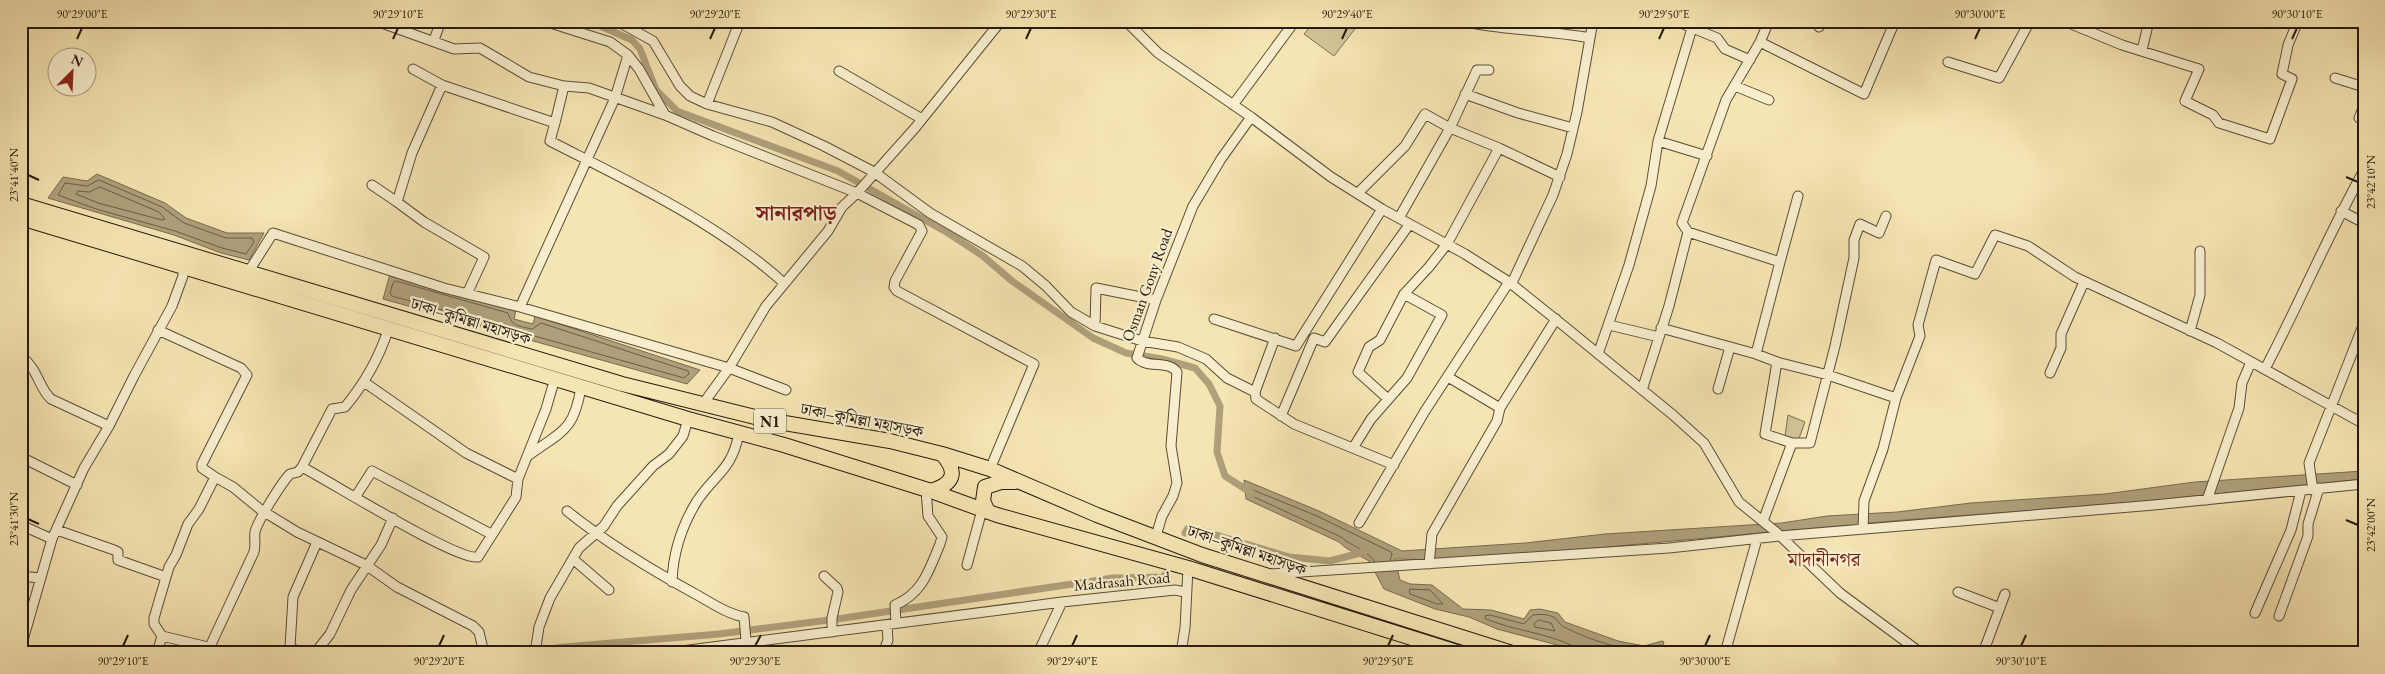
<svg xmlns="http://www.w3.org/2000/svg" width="2385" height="674" viewBox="0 0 2385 674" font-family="'EB Garamond','Noto Serif Bengali',serif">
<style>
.green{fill:#d2c296;stroke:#7c6e52}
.water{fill:#afa07b;stroke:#786a50}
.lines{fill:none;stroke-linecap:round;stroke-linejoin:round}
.shore{stroke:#6a5d45;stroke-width:1}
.canal{stroke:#afa07b;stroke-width:7}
.minor-casing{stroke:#5a4d38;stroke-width:11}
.highway-casing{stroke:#261a0f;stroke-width:16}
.minor{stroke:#f8eecd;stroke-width:9}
.highway{stroke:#f5e5b2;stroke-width:14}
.ticks{fill:none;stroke:#261a0f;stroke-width:2}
.labels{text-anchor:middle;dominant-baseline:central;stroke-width:4.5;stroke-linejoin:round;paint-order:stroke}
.shield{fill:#f8eecd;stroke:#655a48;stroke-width:1}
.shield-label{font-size:15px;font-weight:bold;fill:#261a0f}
.street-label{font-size:16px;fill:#261a0f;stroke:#f8eecd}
.quarter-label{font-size:19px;fill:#7a1f14;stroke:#f8eecd}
.district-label{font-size:21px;font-weight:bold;fill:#7a1f14;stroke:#f8eecd}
.neatline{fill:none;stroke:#261a0f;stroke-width:2}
.ticks-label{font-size:12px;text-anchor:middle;fill:#261a0f}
</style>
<rect width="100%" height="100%" fill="#f5e5b2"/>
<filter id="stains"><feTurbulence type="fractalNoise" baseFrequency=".004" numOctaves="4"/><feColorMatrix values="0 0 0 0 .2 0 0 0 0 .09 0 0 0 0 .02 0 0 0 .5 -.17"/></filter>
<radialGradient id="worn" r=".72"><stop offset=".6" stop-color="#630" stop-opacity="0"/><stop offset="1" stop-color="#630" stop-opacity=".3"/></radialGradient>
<path class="green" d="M1315,21H1361L1334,56L1304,34Z
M1788,415L1805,422L1798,441L1785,436Z"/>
<path class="water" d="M97,174L165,203L186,218L227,233H264L249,260L221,253L174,235L48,198L63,177L87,181Z
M390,274L516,310L514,319L533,324L535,316L700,370L687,384L383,299Z
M2364,471V479L2117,504L1904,520L1552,552L1441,560L1395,559L1400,580L1410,584L1432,585L1463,609L1491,610L1524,619L1530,610L1540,609L1558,613L1565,622L1618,641L1644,646L1662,641L1664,642L1661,653H1577L1561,646L1497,629L1469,617L1435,609L1384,589L1369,561L1346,548L1339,542L1246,499L1244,480L1319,511L1402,551L1525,543L1605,534L1782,523L1827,516L1897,512L1971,503L2105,494L2195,482Z"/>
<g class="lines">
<path class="shore" d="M99,180L162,207L184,223L226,238H252L254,242L246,254L222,248L175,231L96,209L58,195L65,183L87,186Z
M100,187L159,212L165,219L162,220L98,203L76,194L78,191L89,192Z
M396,281L508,313C512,327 519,326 532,329L541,323L688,371L689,374L684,378L392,296L390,293L393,283Z
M1375,562C1369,551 1351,546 1341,537L1252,496L1251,491L1253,490L1317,516L1391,552L1392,554L1390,561
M1410,589L1430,590L1443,604H1437L1410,594Z
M1539,620L1551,623L1555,631L1535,627L1534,624Z
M1578,653L1575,647C1548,633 1515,631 1486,619L1485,616L1490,615L1524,624L1533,615C1540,614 1551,614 1556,619C1559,622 1560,625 1564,627C1588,639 1628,654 1654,649L1656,653"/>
<path class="canal" d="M589,21L632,40L640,49L656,90L677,111L838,171L948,233L983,256L1012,281L1093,338L1126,353L1162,359L1195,368L1209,384L1220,406L1217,452L1225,476L1253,494
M1185,533L1188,528L1203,531L1289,557L1330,561L1364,552
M522,653L564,647L719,634L837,619L1113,578L1163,577L1166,574"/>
<defs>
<path id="minor" d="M376,21L454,49L480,48L529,77L564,86L589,88L665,115
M544,21L610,42L628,55L639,69L665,115L713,136L857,193L919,225L922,231L895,281L894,287L897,291L1034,364L990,469
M617,21L653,41L680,86L690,96L707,104L772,122L824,146L874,172L930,213L1022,266L1046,286L1071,312L1095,326L1142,341L1178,347L1206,359L1227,378L1255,392
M1126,21L1158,53L1251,117L1331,177L1382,209L1465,254L1509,282L1564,326L1673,415L1704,443L1739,502L1776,532L1840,593L1921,653
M1460,21C1502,30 1546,30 1590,38
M1676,21L1717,38L1725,49L1750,60
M2064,21L2122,45L2199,69L2185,101L2213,115L2219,123L2270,139L2292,79L2282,74L2288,45L2298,21
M1819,27L1822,21
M434,40L441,21
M1760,42L1864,94L1895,21
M2142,50L2149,21
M1948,62L1999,78L2030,21
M413,69L442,85L555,123L550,141C630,182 716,222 784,283
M839,71L922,119
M2335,78L2364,87
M442,85L412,153L397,202L424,222L484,257L467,294
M1735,86L1769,100
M1465,94L1518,113L1573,128
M707,104L738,26
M1233,105L1295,21
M2364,106L2359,118L2364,120
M555,123L564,86
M1658,141L1707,156
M372,185L397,202
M1358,193L1405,146L1425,114L1450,128L1499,148L1560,177
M2341,211L2364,223
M1399,218L1450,128L1477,70H1489
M1688,232L1780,262L1756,354
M1780,262L1798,196
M249,271L273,233L444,288L520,307L729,368L786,390
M1511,285L1553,195L1567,154L1577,112L1593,21
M520,307L615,98L628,55
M1214,319L1296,346L1382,209
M1609,325L1659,337
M1095,326L1096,288L1156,300
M1661,328L1756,354L1777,362L1828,375L1896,398
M2190,331L2200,295V251
M1275,338L1255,392L1256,399L1294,424L1394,465
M1598,354L1629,265L1651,186L1658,141L1692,28
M21,356C39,370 38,387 51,399L109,426
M1777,362L1765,434L1792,443
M2265,369C2299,304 2328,235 2364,170
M2050,373L2061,348V334L2084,282
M1448,377L1500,408
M364,382L466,453L518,479
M1718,389L1730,347
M1642,390L1669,306L1688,232L1682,223L1726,100L1760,42L1769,21
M1388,399L1358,372L1369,347L1380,340L1404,294L1429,267L1447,244L1499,148
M703,404L729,368L766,306L828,231L842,207L857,193L915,128L1001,21
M1281,416L1314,338L1325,342L1409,225
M1353,448L1371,419L1407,378L1442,315L1404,294
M529,455C562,431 574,431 581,387
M21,457L77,485
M302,467C331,482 457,561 478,557L516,497L518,479L546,409L555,378
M215,477L233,487L261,510L297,532L366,565L397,587L473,626L479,632L484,653
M2313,490L2309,463L2364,323
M356,496L372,471L491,534
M2207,500L2239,408L2242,383L2251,362
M567,511C608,544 653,571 699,596C713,604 728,614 744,617L747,653
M1763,521L1792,443H1810L1835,346L1854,258V240L1860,224L1879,233L1886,216
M1359,523L1425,411L1509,282
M21,525L52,539
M1863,529L1864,501L1883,449L1896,398L1920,336L1918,325L1936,260L1975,274L1995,235L2028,246L2075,277L2217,343L2364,424
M57,530L114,550L118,552V560L166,577
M1156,536L1162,516L1173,496L1177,483L1171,446L1177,372C1169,360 1147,369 1137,358L1156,300L1193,206L1221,159L1251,117
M573,559L609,590
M1429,564L1432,534L1497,421L1500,408L1556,319
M967,565L982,510
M1271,574L1669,548L1780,536L2154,505L2364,484
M21,576L40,578
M824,576L837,588L838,592L832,618V632
M672,582C673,552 681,527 697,501C716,473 732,470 739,433
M1958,592L2000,608
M2255,613L2291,530L2301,491
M2279,616L2308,536V524L2319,488
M896,623L895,605C923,593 929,570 940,544L942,537L928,516L926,490
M162,636L208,647
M2364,643V649
M21,647L52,539L84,468L109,426L134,376L172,306L183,276V267
M157,653L162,636L154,624V618L169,567L176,555L188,524L199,509L215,477L202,468V464L247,375L241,368L158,330
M207,653L254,552C256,545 254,539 255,532C257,522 282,482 290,474L298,472L302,467L332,409L345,407C364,384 379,358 388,330
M301,653L290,647L293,597L317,542
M315,653L330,634L351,590L381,545L393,518
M535,653L539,627L550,598L579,548L604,526L617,506L653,466L669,454L683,436L688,419
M666,653L1062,602L1175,590L1185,592
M883,653L888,640L887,626
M1038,653L1062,602
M1181,653L1185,628L1188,568
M1416,653L1418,640
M1725,653L1757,539
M1983,653L2005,594"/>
<path id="highway" d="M21,204L622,384L767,420L890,441L942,454L990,469L1097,515L1202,555L1512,653
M21,218L688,419L784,445L931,491L997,515L1188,568L1460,653
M931,491C953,484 959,473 942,454
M988,512L983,501L985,487L1001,482H1015"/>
</defs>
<use href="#minor" class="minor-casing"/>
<use href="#highway" class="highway-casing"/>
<use href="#minor" class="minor"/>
<use href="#highway" class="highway"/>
</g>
<path class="ticks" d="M77,39L82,28M393,39L398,28M710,39L715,28M1026,39L1031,28M1342,39L1347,28M1659,39L1664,28M1975,39L1980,28M2292,39L2297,28M28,175L39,180M2346,177L2358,182M28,519L39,524M2346,520L2358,525M123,646L128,635M439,646L444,635M755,646L761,635M1072,646L1077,635M1388,646L1393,635M1705,646L1710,635M2021,646L2026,635"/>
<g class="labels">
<rect class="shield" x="754" y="408.5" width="32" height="25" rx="4"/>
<g class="shield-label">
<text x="770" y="421">N1</text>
</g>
<g class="street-label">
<text transform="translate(1147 285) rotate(-70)">Osman Gony Road</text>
<text transform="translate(471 321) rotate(17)">ঢাকা–কুমিল্লা মহাসড়ক</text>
<text transform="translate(862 420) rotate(11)">ঢাকা–কুমিল্লা মহাসড়ক</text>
<text transform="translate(1247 550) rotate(19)">ঢাকা–কুমিল্লা মহাসড়ক</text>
<text transform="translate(1122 581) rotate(-5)">Madrasah Road</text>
</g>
<g class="quarter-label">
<text x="1824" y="559">মাদানীনগর</text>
</g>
<g class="district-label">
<text x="796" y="212">সানারপাড়</text>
</g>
</g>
<rect width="2385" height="674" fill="none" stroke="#f5e5b2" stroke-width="55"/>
<g transform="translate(72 72) rotate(24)"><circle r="24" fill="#f8eecd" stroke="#a49981"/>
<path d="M0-4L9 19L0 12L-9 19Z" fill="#8f2418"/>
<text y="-8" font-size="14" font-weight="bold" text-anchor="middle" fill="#261a0f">N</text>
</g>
<rect x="28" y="28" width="2330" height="618" class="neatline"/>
<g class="ticks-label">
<text x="82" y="18">90°29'00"E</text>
<text x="398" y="18">90°29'10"E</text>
<text x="715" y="18">90°29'20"E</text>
<text x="1031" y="18">90°29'30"E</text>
<text x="1347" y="18">90°29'40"E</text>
<text x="1664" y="18">90°29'50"E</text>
<text x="1980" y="18">90°30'00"E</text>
<text x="2297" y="18">90°30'10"E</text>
<text transform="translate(14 175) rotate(-90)" y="4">23°41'40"N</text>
<text transform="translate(2371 182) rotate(-90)" y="4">23°42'10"N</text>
<text transform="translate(14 519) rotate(-90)" y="4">23°41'30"N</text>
<text transform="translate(2371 525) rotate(-90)" y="4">23°42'00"N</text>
<text x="123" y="665">90°29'10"E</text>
<text x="439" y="665">90°29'20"E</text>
<text x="755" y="665">90°29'30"E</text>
<text x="1072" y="665">90°29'40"E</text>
<text x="1388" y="665">90°29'50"E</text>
<text x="1705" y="665">90°30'00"E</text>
<text x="2021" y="665">90°30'10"E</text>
</g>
<rect width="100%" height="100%" filter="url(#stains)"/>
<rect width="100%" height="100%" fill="url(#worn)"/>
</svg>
